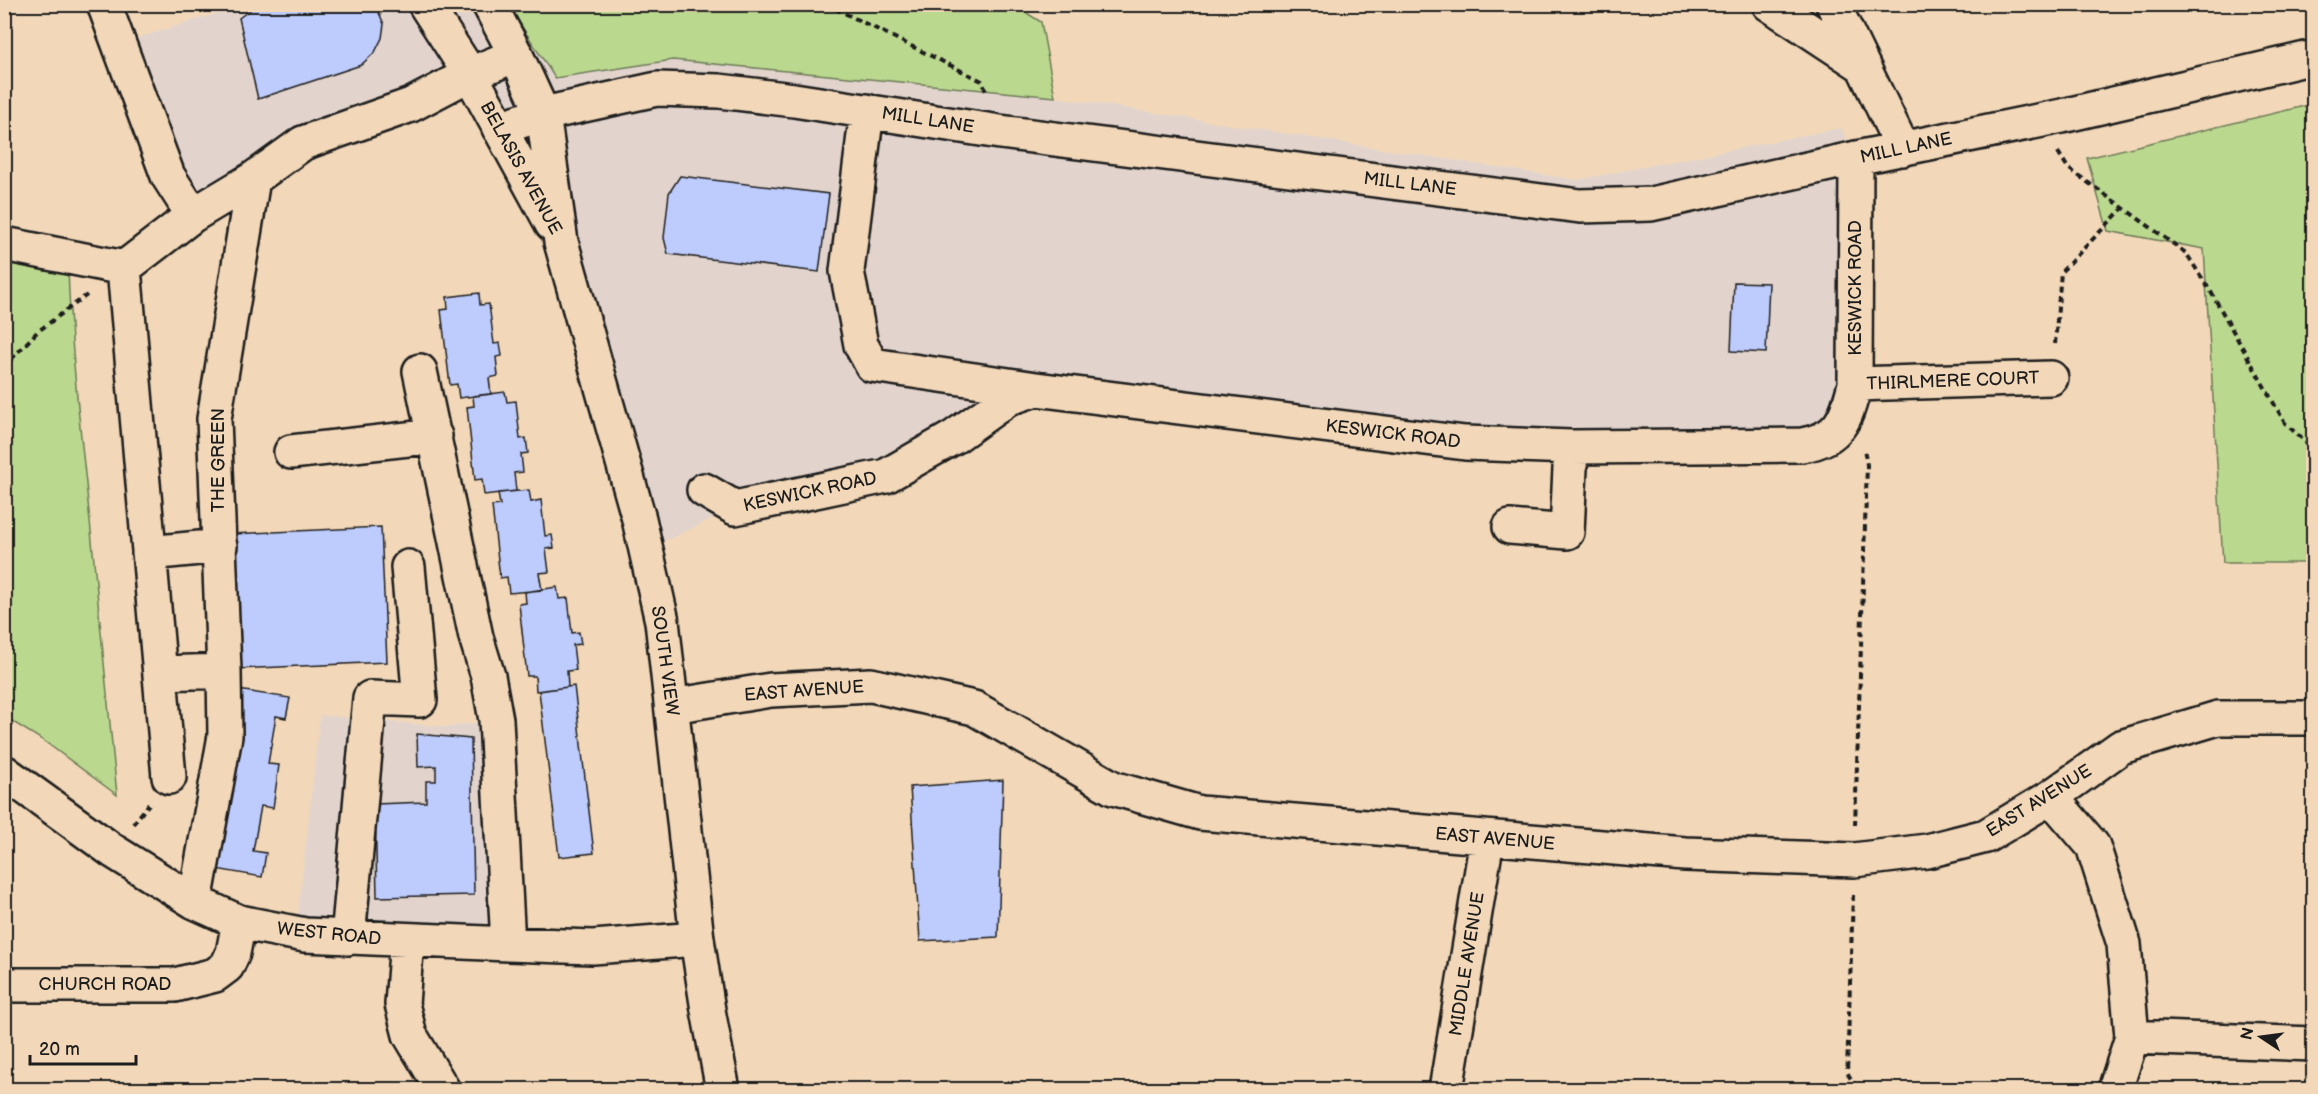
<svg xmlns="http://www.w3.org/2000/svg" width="2318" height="1094" viewBox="0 0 2318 1094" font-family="'Balsamiq Sans',sans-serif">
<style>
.built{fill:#e2d4cd}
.green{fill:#bbd88f;stroke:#6c7a56;stroke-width:1.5}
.building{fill:#beccfd;stroke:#1c1c1c;stroke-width:1.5}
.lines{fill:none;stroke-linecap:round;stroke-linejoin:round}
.minor-casing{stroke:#1c1c1c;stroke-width:38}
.major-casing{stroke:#1c1c1c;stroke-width:38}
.path{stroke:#1c1c1c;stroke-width:4;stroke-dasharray:6 4.5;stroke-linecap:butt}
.minor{stroke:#f2d8b9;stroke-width:33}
.major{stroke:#f2d8b9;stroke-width:33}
.labels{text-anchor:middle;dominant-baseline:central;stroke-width:6;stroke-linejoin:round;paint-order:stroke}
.street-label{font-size:18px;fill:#1c1c1c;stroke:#f2d8b9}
</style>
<rect width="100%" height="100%" fill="#f2d8b9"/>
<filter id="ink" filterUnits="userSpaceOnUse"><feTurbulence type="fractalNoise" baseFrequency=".0167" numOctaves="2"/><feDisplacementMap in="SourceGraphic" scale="12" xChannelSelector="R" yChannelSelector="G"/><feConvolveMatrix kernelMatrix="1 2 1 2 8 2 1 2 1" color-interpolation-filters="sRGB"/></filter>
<g filter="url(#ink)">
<path class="built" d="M216,5H508L555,78L673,60L1055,97L1577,180L1841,128L1856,158L1841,425L1638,447L1036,389L954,437L735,508L646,550L561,242L470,74L193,215L119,44L218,13Z
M320,715L446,727L496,720L508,944L296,933Z"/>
<path class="green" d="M508,5H1014L1041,22L1055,97L673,60L555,78Z
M2313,104V563H2223L2204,249L2108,231L2087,158Z
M4,255L68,268C71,360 83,450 92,541C101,626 109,711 117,795L44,741L5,717Z"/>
<path class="building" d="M258,4H375L384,24L382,38L375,52L361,65L258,99L239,18Z
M680,176L829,194L819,272L668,254L664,238L669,193Z
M1734,282L1769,283L1766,353L1731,351Z
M479,293L480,305L489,304L494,344L500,343L502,356L496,357L498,376L489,378L491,394L459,398L457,384L450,385L441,310L448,309L447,297Z
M505,392L507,402L516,401L520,439L526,438L528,453L521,454L523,472L514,473L516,491L484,495L482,479L475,480L467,407L474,406L473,396Z
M529,490L531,502L541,500L545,536L552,535L554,548L546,549L549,572L539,573L542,590L509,593L507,577L500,578L492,506L500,505L498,493Z
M381,527L387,662L238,669L232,534Z
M557,587L559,599L568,598L572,633L579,632L581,644L573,645L576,670L567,671L568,687L536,691L535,676H527L519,604L526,603L525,592Z
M574,686L594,853L559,857L539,691Z
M238,690L290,698L286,718L276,716L268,764L279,765L273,808L261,806L253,851L266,853L262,877L210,868Z
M417,734L471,739L474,895L377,897L375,804L426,802V781H436V766L418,767Z
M1003,780L998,937L920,941L910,787Z"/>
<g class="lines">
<defs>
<path id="minor" d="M104,4L168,176L193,215
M1769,4L1863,66
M1833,4L1903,149
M867,111L847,271L861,345L872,365L1036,389L1465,443L1571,447L1802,445C1841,439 1846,418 1855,384L1856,158
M499,128L543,114L657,89L719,91L794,100L1000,132L1580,206L1651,204L1856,158L2062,116L2314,57
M4,244L124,268L193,215L253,179L303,143L411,105L470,74L516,55
M124,268L169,777
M420,371L476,637L488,676L496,720L508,944
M1855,384L2051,378
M291,452L435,436
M704,490L735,508L886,476L954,437L1009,398L1036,389
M1510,527L1567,532L1571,447
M149,553L220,546
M160,673L224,671L214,419L253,179
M672,706L771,690L871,685L974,708L1113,788L1200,813L1685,854L1854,860L1927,851L1986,836L2051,797L2121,747L2218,718H2314
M4,772L113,851L195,902L239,922L305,935L508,944L593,947L697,939
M2051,797L2093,846L2124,944L2132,1037L2115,1090
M195,902L225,736L224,671
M348,938L370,698L420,700L408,567
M407,940L402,1004L410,1035L443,1090
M4,985H175L215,975L227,966L233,953L239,922
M2132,1037L2314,1044
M1446,1090L1487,839"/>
<path id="major" d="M425,4L470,74L552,224
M489,4L516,55L543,114L561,242L639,519L662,621L697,939L708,1010L723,1090"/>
</defs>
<use href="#minor" class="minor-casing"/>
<use href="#major" class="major-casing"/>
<path class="path" d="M826,4L982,81L987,94
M2058,152L2068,168L2186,253L2211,292L2285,423L2314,450
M2055,344L2061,272L2123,208
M4,367L37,332L87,295
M133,824L149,804
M1855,825L1867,465L1864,449
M1853,895L1847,1072L1857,1090"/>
<use href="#minor" class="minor"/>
<use href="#major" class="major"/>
</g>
</g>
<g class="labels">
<g class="street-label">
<text transform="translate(928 120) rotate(9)">MILL LANE</text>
<text transform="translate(1906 148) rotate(-12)">MILL LANE</text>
<text transform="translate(521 168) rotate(61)">BELASIS AVENUE</text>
<text transform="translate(1410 184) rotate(7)">MILL LANE</text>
<text transform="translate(1855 288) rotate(-90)">KESWICK ROAD</text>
<text transform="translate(1953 381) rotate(-2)">THIRLMERE COURT</text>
<text transform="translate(1393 434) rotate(7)">KESWICK ROAD</text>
<text transform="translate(218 460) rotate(-90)">THE GREEN</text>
<text transform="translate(810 492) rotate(-12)">KESWICK ROAD</text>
<text transform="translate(665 661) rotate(82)">SOUTH VIEW</text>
<text transform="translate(804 691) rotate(-4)">EAST AVENUE</text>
<text transform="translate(2039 801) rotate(-32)">EAST AVENUE</text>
<text transform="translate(1495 839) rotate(5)">EAST AVENUE</text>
<text transform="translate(329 934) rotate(6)">WEST ROAD</text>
<text transform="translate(1467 964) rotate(-81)">MIDDLE AVENUE</text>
<text x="105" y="984">CHURCH ROAD</text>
</g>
</g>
<rect width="2318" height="1094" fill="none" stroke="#f2d8b9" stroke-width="24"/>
<rect x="12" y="12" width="2294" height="1070" fill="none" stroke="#1c1c1c" stroke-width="2" filter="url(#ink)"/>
<g transform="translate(2261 1037) rotate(283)" stroke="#f2d8b9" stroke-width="4.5" paint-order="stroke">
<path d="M0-4.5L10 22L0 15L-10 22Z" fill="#1c1c1c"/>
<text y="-9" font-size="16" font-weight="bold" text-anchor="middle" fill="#1c1c1c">N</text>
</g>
<path d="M30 1055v9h106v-9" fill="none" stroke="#1c1c1c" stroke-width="3"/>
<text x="39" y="1055" font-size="18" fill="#1c1c1c" stroke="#f2d8b9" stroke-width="4.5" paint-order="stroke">20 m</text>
</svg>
